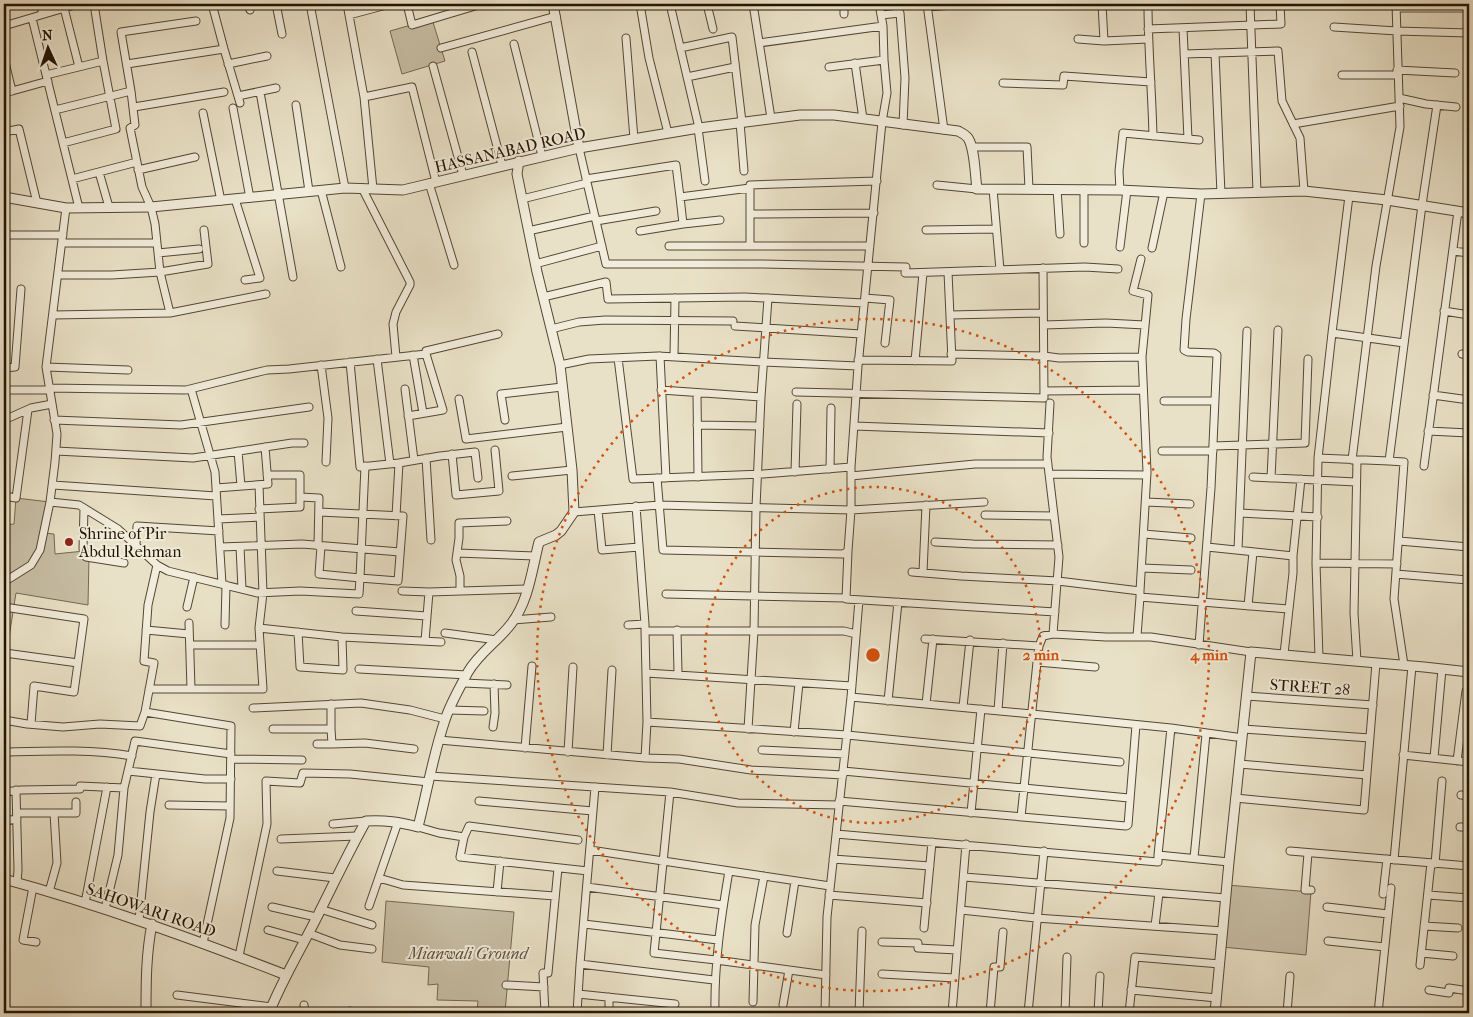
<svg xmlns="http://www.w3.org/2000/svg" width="1473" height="1017" viewBox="0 0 1473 1017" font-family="'IM FELL French Canon',serif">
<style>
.green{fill:#c7bea5;stroke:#746852}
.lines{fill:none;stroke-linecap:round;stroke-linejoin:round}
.minor-casing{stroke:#544632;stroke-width:9}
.tertiary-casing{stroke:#544632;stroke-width:11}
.minor{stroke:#f1ecdb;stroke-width:7}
.tertiary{stroke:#f1ecdb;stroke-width:9}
.ring{fill:none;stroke:#d4520b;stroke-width:2.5;stroke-dasharray:2.5 5}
.poi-dot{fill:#8f2418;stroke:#f1ecdb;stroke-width:2}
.labels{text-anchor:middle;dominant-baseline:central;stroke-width:4;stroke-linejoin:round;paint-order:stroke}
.street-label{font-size:16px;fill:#221300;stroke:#f1ecdb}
.poi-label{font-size:16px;fill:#221300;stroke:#f1ecdb;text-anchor:start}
.park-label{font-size:16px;font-style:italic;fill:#5c4f3a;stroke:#f1ecdb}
.centre{fill:#d4520b;stroke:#f1ecdb;stroke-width:2.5}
.ring-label{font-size:15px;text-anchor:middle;font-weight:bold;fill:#d4520b;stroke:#f1ecdb;stroke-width:4;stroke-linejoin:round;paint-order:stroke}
</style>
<rect width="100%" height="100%" fill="#e9e1c7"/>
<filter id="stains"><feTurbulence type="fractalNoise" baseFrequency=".004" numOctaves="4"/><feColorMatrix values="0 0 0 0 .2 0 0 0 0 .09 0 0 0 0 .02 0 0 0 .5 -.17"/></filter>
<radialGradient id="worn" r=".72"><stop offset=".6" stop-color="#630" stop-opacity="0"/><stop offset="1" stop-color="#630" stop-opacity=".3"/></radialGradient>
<path class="green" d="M432,19L445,61L402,74L390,31Z
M16,498L50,502L44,533L54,534L55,554L84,551L89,557L88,605L16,593L7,650L4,649V525L14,524Z
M1227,885L1311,892L1306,955L1222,947Z
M386,901L514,912L505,1012L477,1011L478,1001L437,1000L438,984L428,985L429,967L382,962Z"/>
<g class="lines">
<defs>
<path id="minor" d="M40,4L43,14
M212,4L224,49L240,103
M248,4L250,10
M276,4L282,34
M310,4L345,188
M347,4L364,97L373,189
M407,4L412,25L482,4
M640,4L649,58L668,133
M670,4L699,128
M707,4L713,29
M753,4L771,118
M927,4L944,130
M1102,4L1104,41
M1148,4C1148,48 1152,92 1153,136
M1250,4L1257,192
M927,7L966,4
M64,8L79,67
M1396,8H1469
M844,14V4
M349,15L390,4
M881,15L900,13L905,78L903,125
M32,18L79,208
M4,26L78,4
M1334,27L1397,31L1469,33
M1183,28L1188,139
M1148,29L1281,24L1280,4
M626,38L634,139
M1078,39L1104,41L1148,39
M759,43L883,26
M514,44L542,156
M441,48L556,16
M680,48L732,37L742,122
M472,52L502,165
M1215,53L1221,194
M1184,54L1278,51L1282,101L1300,138L1304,191
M4,58L12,91L4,93
M855,63L863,119
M127,64L224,49
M228,64L267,56
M433,66L463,175
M829,67L884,60
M1397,70L1455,73
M46,75L103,61L94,4
M1342,75H1398
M687,77L735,67
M1003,83L1063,85L1064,76L1151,82
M12,91L48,81
M131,91L121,32L196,21
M260,92L293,277
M238,96L276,88
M364,97L412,87L436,182
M1399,98L1426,104L1456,107
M296,105L309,191
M134,107L224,92
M233,108L250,198
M55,110L131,91L135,125L130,128L142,187L151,207L155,224L160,272L170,313
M203,113L221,201
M740,122L744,171
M1293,124L1400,106
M698,128L705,181
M4,132L19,129L37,203
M63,143L116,129L103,61
M971,147H1027L1029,189
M579,148L606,264H763L906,267L905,273L1085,267L1118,269
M138,170L195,157
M99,172L109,207
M72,179L137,162
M586,179L676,165L680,197L750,188
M429,183L454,265
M937,185L977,189
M362,188L410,282V285L396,312L393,324L396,357
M993,189L1000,270
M1057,189L1060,234
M321,190L341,267
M1120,190L1119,171L1123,133L1199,140
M680,197L683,224L720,220
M235,199L260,278L245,280
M522,199L587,183
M750,214L874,213
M596,221L656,211
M926,230L996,229
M528,231L595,216
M640,231L683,224
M4,235H63
M62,243H157
M1084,243V189
M669,246H750
M870,246H750V185L877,181
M1120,247L1127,190
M1152,248L1164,192
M1453,251L1469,253
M158,253L199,249
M535,264L602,246
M58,275H112L160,272L208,264L204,230
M543,297L606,282L608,299L745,297L864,303
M865,298L890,300L885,343
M1444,311L1469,315
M53,315L170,313L266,294
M950,315L1043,313
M1044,325L1106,323L1145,325
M735,326L861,334
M551,329L579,322L605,320L733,321
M1332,333L1404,343
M951,354L1044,356L1059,358L1142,357
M1462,354L1469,355
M413,355L423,413
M660,356L666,478
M674,356L675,298
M618,358L633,479L763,474L851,467
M377,359L390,464
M858,360L952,361L948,272
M915,361L923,273
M350,362L360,467L399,463
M321,365L328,418L326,462
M560,365L589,359L658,356L763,362L858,366
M46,367L128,370
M4,368L15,367L21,289
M49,388L186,390L267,370L289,369L426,354V351L498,334
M191,389L215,472L222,584
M405,389L414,460
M4,390H50
M661,390L761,397
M1044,391L1143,390
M796,392L1044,398L1043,268
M697,393L698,477
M1433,395L1469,400
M459,399L466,439L567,427
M1164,401H1215
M1050,403L1047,457L1059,557L1053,634
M408,416L443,410L426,354
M4,420L31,408L52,404
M54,420L181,425L309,407
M505,420L501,394L562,387
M697,425L760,426
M854,426L1049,433
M1428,431L1469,433
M1213,446L1305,443L1308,359
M56,451L193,458L292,443H304
M238,451L241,486
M1162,451H1213
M452,454L456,495L499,491L495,450
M426,458L431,540
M1318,458L1389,461
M1352,460L1376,266L1400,127L1396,4
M1424,466L1458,211
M830,469L831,408
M795,472L797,404
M1049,474L1147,475
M512,476L572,470
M851,476L975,464H1048
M1253,477L1356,482
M657,478L663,550L843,554L848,551L851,510V467L858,366L882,122L887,93L884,60L883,26L879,4
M1271,478L1278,330
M53,485L216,496
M216,488L268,484L265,447
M4,496L16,498L28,410
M300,497L319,498L318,546
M50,502L79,505L118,529L157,565L168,571L257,593L300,591L359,594L360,578L398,581L403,516L319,512
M1146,502L1190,504
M636,506L645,624
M84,508L83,549L86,557L124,563
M259,509L300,507V475H267
M598,510L602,550L639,547
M574,512L659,505L851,510L984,502
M1240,513L1318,517
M985,515L1054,516
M396,516L399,463L440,456L475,452L478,478
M218,519L260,517
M1144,534L1191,538
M1399,541L1469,547
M935,542L973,544L1058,545
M136,545L137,526L219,531
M321,546L319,574L360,578L365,466
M220,547L302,544L400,552
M240,547L242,589
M1207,547L1293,556V573L1284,654
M1238,550L1247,331
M848,551L846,599L1055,612
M457,553L535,556
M1293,556L1301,479
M1316,563L1397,564
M1142,568L1191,570
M912,572L961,576L1058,581L1140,591V597L1288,609
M923,572L926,505
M1396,574L1468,580
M4,582L31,565L40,550L50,502L55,462L57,434L46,367L66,208
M402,591L429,592L425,641
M460,591V576L456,560L459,538V523L507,521
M1140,591L1147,472L1142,357L1148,295L1133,291L1141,259
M429,592L527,589
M666,594L846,598
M1248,606L1253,552
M4,607L84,619L74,692L34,686L31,724
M187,607L194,577
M356,611L427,616
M513,620L551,617
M189,623L191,689
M225,625L226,585
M628,625L645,624V631H844L856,634
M259,628L342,637L441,642
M146,630L189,634
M677,630L678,673
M645,631L647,722L645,758L679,759L751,770L843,775
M298,632L300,667L343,670L342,637
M445,633L497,640
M1137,636L1140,597
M925,639L1039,646
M190,645H260
M1199,645L1211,488L1217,355L1214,353L1188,352L1184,350L1186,319L1201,194
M4,658L5,653L78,663
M1319,658L1316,563L1318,458L1332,333L1349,196
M1357,661L1354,613L1357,460
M1037,662L1095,667
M1404,665L1394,599L1404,462L1389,461L1422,205L1437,105
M359,669L467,675
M646,673L852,686
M464,683L507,685
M149,689H263L259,628L263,593L259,485
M1246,696L1373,705
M851,697L1032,714L1171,728L1236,737
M888,701L898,602
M926,704L933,639
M963,707L970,640
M253,708L361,703L410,710L445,719
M449,710L484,711
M998,710L1003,643
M145,712L231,726L230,818L203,943
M4,720L27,724L63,727L100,724L140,726L145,712L154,663L144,661L148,605L157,565
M647,722L847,735L1120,762
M493,727L495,713L494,684
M273,729H331V704
M748,729L754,631L756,507L761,397L768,298
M1243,729L1370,738
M794,732L799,683
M439,740L645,758
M317,744H332L331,729
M332,744L365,743L414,749
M525,748L532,666
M762,750L845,754
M4,752C46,751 90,749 132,756
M568,752L573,667
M607,755L612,670
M1403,755L1469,762
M1434,758L1442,669
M231,759L302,760
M1457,761L1466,691
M1239,764L1367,775
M128,771L205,779H231
M843,771L1129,798
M430,776L670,792L738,803L839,805
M16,790L18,870L17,883
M4,792L21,790L80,789V786L124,788
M670,792L654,953L716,960L826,975
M1461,795L1469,796
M1235,798L1364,810L1376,663
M479,801L593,811
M839,801L1126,826L1128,825L1136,725
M169,805L230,806
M17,813H76V802
M971,813L981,709
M1021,817L1037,662L1039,646L1043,636L1053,634L1106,637H1151L1251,652
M4,821L17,819
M333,824L366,821
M418,827L439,833L464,837
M1460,827H1469
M836,834L1158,862V855L1229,862
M281,839L357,836
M578,840L469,826L464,837L460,857L588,871
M590,850L830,886
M1290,851L1469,866
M1308,853L1305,890H1311
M1158,855L1171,728
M1194,858L1206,734
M833,859L930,866
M1394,860L1412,666
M1435,864L1442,781
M277,871L335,878
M964,877L1226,898
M379,878L403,885L555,896
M33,887L23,940L36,942
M587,887L723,905
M49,892L57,863L54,813
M497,892L500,861
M1383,894L1387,859
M829,895L927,903
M1428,895L1469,898
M85,903L107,787
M369,906L398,822
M272,907L316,917
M1327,907L1388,914
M105,909L118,855L124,788L135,741L231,754
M320,909L372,925
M961,910L1036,918L1223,931
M139,920L150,812L156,774
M584,924L718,940
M1155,926L1159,893
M1424,926L1458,928
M924,928L932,842
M268,930L304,940
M308,933L340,945L372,949
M787,933L795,881
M1328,941L1385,947
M882,942L918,943V948L957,950
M1421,953L1453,956
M239,956L267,824L266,781L300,783L303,773L350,774L429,782
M580,964L714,980
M1420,965L1431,863
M882,974L955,978
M506,985L544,987
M1131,990L1217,998
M1429,990L1449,993V988L1469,991
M578,994L675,1004
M177,995L272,1007
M753,1002L755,925L764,876
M304,1005L305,1013
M783,1005L789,970
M350,1011V1013
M545,1013L543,973H548L558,868
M577,1013L580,964L595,787
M609,1013V997
M715,1013C714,965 721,918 729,871
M825,1013L827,917L851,697L859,600
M859,1013L862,931
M952,1013L966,844
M990,1013L994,967H1000L1003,932
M1028,1013L1044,851
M1065,1013L1067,957
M1098,1013L1100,976
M1129,1013L1135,957L1220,964
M1287,1013L1290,976
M1378,1013L1391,888"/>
<path id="tertiary" d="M553,4L579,148
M4,197L66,208L151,207L345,188L403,190L579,148L699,128L800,115H834L958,131C962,133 965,134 968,138C975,149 975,175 977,189L1120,190L1201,194L1304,191L1387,200L1469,213
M4,879C100,905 193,939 286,975
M146,1013C146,983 146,954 152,924
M269,1013C282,980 301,949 317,917C333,885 348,853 366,821C386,820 399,822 418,827C427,792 433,755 445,720C450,704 460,687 468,672C479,653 498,641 511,624C529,601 532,569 539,542L556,535L561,531L574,512L572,470L560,365L537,272L517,174L519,161
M1215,1013L1229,862L1251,652L1424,667L1469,672"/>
</defs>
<use href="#minor" class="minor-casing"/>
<use href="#tertiary" class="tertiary-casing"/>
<use href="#minor" class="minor"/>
<use href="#tertiary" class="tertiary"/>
</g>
<g class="ring">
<circle cx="873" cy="655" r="168"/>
<circle cx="873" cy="655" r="336"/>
</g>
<circle class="poi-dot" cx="69" cy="542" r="5"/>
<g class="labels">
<g class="street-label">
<text transform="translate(510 150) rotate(-13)">HASSANABAD ROAD</text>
<text transform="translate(1310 687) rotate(4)">STREET 28</text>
<text transform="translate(151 910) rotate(19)">SAHOWARI ROAD</text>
</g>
<g class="poi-label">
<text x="79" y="533">Shrine of Pir<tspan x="79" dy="18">Abdul Rehman</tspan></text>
</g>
<g class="park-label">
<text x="468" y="953">Mianwali Ground</text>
</g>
</g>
<circle cx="873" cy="655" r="8" class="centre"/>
<g class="ring-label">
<text x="1041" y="660">2 min</text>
<text x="1209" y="660">4 min</text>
</g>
<rect width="1473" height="1017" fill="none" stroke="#e9e1c7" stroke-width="20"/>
<rect x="5" y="5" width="1463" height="1007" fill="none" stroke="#221300" stroke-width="2.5"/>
<rect x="10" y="10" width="1453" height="997" fill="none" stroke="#221300"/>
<g transform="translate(48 48) rotate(357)" stroke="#f1ecdb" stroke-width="4" paint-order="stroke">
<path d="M0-4L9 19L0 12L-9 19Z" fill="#221300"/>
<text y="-8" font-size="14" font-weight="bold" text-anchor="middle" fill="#221300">N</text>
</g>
<rect width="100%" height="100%" filter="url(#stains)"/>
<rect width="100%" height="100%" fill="url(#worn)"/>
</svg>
